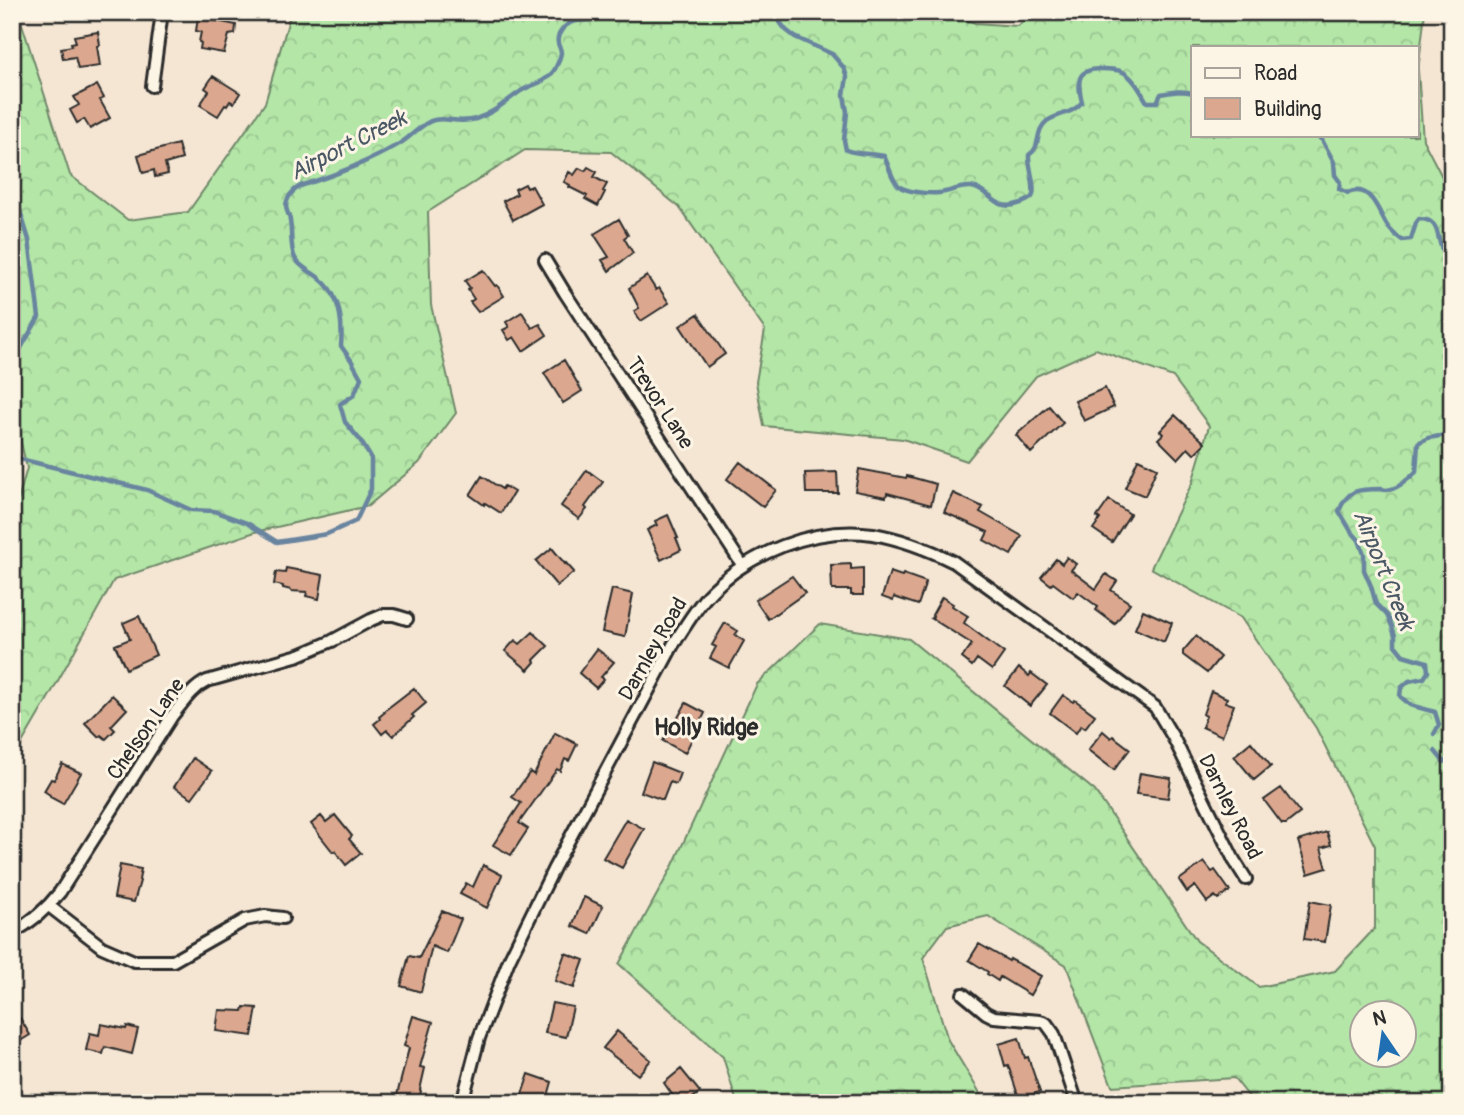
<svg xmlns="http://www.w3.org/2000/svg" width="1464" height="1115" viewBox="0 0 1464 1115" font-family="Pangolin,sans-serif">
<style>
.forest{fill:url(#forest-crowns);stroke:#6f8869;stroke-width:2;fill-rule:evenodd}
.lines{fill:none;stroke-linecap:round;stroke-linejoin:round}
.stream{stroke:#69849f;stroke-width:4.5}
.building{fill:#dba88f;stroke:#2b2b2b;stroke-width:2}
.street-casing{stroke:#2b2b2b;stroke-width:16}
.street{stroke:#fcf5e5;stroke-width:10}
.labels{text-anchor:middle;dominant-baseline:central;stroke-width:6;stroke-linejoin:round;paint-order:stroke}
.street-label{font-size:21px;fill:#2b2b2b;stroke:#fcf5e5}
.water-label{font-size:23px;font-style:italic;fill:#4a5865;stroke:#fcf5e5}
.neighbourhood-label{font-size:23px;font-weight:bold;fill:#2b2b2b;stroke:#fcf5e5}
</style>
<defs>
<pattern id="forest-crowns" width="20" height="18" patternUnits="userSpaceOnUse" patternTransform="scale(1.75)"><rect width="20" height="18" fill="#b3e6a7"/><path d="M2 6a3 3 0 1 1 6 0M12 15a3 3 0 1 1 6 0" fill="none" stroke="#9ac590"/></pattern>
</defs>
<rect width="100%" height="100%" fill="#f5e6d4"/>
<filter id="ink" filterUnits="userSpaceOnUse"><feTurbulence type="fractalNoise" baseFrequency=".0143" numOctaves="2"/><feDisplacementMap in="SourceGraphic" scale="14" xChannelSelector="R" yChannelSelector="G"/><feConvolveMatrix kernelMatrix="1 2 1 2 8 2 1 2 1" color-interpolation-filters="sRGB"/></filter>
<g filter="url(#ink)">
<path class="forest" d="M291,12H947L975,23L1018,26L1034,12H1425L1418,71L1423,140L1452,196V1103H1254L1234,1078L1112,1086L1066,965L988,916L947,926L923,958L948,1040L986,1103H737L723,1057L619,964L673,865L757,684L820,624L909,639L1095,791L1197,941L1259,987L1335,971L1375,928V846L1316,728L1241,618L1151,568L1192,483L1209,426L1173,377L1096,349L1036,376L967,461L903,439L764,426L756,382L765,330L679,207L611,152L525,150L428,212L431,305L456,413L419,463L368,506L255,532L114,580L50,695L12,760V523L27,468L12,405V24L21,21L70,175L128,220L188,212L265,103ZM1193,47H1417V135H1193ZM1362,1014H1404V1056H1362Z"/>
<g class="lines">
<path class="stream" d="M718,12L741,17L752,12
M772,12L786,30L795,37L832,54L844,68L847,77L844,95L847,112L844,140L846,150C859,155 871,153 884,156C889,165 892,183 902,188C911,192 929,194 939,193C951,192 959,186 971,187C990,189 994,212 1018,204C1022,203 1029,200 1032,197C1037,190 1028,165 1029,155C1042,147 1034,131 1047,121C1059,113 1073,114 1082,102C1077,81 1076,69 1101,69C1108,69 1117,69 1123,72C1134,78 1141,92 1147,102H1157L1161,94C1172,92 1182,90 1193,93
M1307,135L1317,136L1322,140L1334,162L1335,175L1340,182L1339,189L1348,193C1370,183 1378,210 1386,224C1390,231 1395,235 1402,240L1411,239L1416,223L1419,219C1440,219 1436,235 1442,249C1444,254 1449,259 1452,264
M12,185L29,240L39,317L15,358L12,359
M12,457L147,490L191,510L214,511L247,523L277,542L327,534L356,521L371,489V458L360,440L345,422L340,404L354,395L361,378L351,360L341,346C343,322 340,294 319,278C312,272 299,267 295,258C290,249 292,231 290,221C290,216 286,211 286,206C287,195 296,187 306,184C338,174 370,161 399,144C410,138 423,122 434,120C448,117 458,124 476,119C494,113 506,101 521,91C533,83 542,85 553,72C556,68 560,59 561,53C561,47 559,49 558,43C556,34 565,25 572,22C579,20 586,21 593,19L598,12
M1434,734L1439,725L1435,712L1410,705L1400,696L1401,688L1409,681L1424,678L1428,672L1427,662L1403,655L1395,645V636L1392,626L1387,615L1376,604L1371,586L1364,570V554L1359,540L1351,531L1339,511C1348,489 1358,489 1381,489C1384,490 1389,490 1392,489C1402,486 1409,478 1416,472L1418,443L1428,438L1452,434
M1435,751L1444,762L1452,758"/>
</g>
<path class="building" d="M198,17L236,25L235,34L229,35L224,53L200,49L201,43L199,42L201,32L196,31Z
M98,32L100,45L97,46L100,66L78,69L75,57L63,59L61,48L72,46L71,43L76,42L74,36Z
M213,76L240,93L234,103L230,101L227,106L225,105L218,116L200,105L209,91L205,88Z
M97,85L104,98L100,100L110,118L90,129L84,119L77,123L70,110L79,105L74,97Z
M178,144L182,159L165,164L168,174L155,177L154,170L143,173L138,155Z
M588,167L597,172L594,177L607,184L603,191L605,192L598,206L585,199L587,196L569,187L570,185L564,182L569,172L574,175L579,168L585,171Z
M525,184L527,188L532,186L542,204L513,220L503,201L517,194L515,189Z
M619,219L628,235L624,238L633,253L609,271L602,260L609,257L594,234Z
M483,270L495,286L497,285L504,296L478,312L470,302L474,299L468,290L470,288L465,281Z
M647,276L656,290L659,288L669,303L641,321L634,311L639,308L629,288Z
M522,312L532,328L540,324L547,335L523,351L514,337L509,340L503,330L509,327L506,322Z
M698,314L725,354L707,367L680,326Z
M564,360L582,391L563,403L544,373Z
M1105,388L1114,407L1084,421L1075,401Z
M1049,406L1063,423L1031,453L1016,435Z
M1175,415L1205,443L1194,454L1188,448L1178,459L1158,439L1163,434L1160,431Z
M1138,459L1157,468L1145,496L1125,488Z
M740,462L776,490L763,507L727,479Z
M859,469L906,478L907,476L936,484L931,505L887,493L886,497L855,491Z
M587,470L603,482L585,507L587,509L579,519L561,506Z
M837,472L838,493H806L805,473Z
M482,476L502,489L504,486L514,492L501,513L485,503L484,505L470,495Z
M953,493L983,507L980,512L1022,536L1011,555L984,540L988,532L944,512Z
M1109,500L1130,514L1112,542L1093,529L1100,519L1097,517Z
M668,515L678,538H676L681,550L661,560L647,530L657,525L655,521Z
M552,548L565,564L566,563L574,572L557,586L536,561Z
M1067,557L1076,564L1071,570L1096,589L1106,574L1117,581L1111,590L1130,603L1115,624L1096,610L1098,607L1078,592L1073,598L1053,583L1051,585L1041,577L1056,559L1062,564Z
M851,564V569L863,568V595H851V590H832L831,565Z
M286,568L323,575L319,599L306,596L307,592L291,591V590L283,588V586L274,584L276,572L285,573Z
M890,572L902,576L903,574L926,582L918,605L894,597L893,601L882,597Z
M792,576L805,593L768,619L755,600Z
M612,589L633,594L625,637L602,632Z
M942,597L953,604L952,606L968,616L964,623L1004,653L992,670L977,659L972,666L962,658L972,644L931,618L933,616L932,615Z
M1143,610L1172,623L1164,642L1135,629Z
M139,616L156,655L126,669L115,645L130,639L123,623Z
M725,623L738,631L735,635L744,641L729,668L710,658L716,647L712,645Z
M533,632L548,646L534,660L535,662L528,670L505,651L515,640L520,644Z
M1196,636L1220,657L1207,673L1183,655V651Z
M597,649L614,662L601,677L604,679L596,688L579,673Z
M1019,668L1029,676L1031,673L1047,685L1030,706L1005,686Z
M414,688L426,703L412,715L414,717L393,736L387,730L382,734L374,724L380,719L379,717L385,712L384,711Z
M1211,691L1227,698L1225,702L1234,705L1222,736L1202,727L1206,716L1203,714Z
M112,695L127,709L111,726L115,730L106,739L101,735L99,737L85,723Z
M1063,695L1073,702L1075,700L1095,715L1085,728L1081,725L1076,733L1050,713Z
M686,703L705,713L685,753L663,741L670,730H671Z
M1103,731L1111,738L1113,736L1130,749L1114,770L1088,750Z
M555,733L577,744L569,761L565,759L560,771L557,769L519,823L528,829L511,855L493,845L521,803L512,797L530,772L534,775Z
M1251,742L1271,766L1254,780L1234,756Z
M193,758L212,771L192,798L174,787Z
M652,762L680,773L676,784L670,782L663,800L641,792Z
M62,764L81,773L63,804L50,797V795L44,791L51,779L54,780Z
M1140,773L1171,778L1168,798L1136,794Z
M1281,788L1300,813L1286,824H1282L1264,800Z
M335,815L352,836L349,839L361,853L346,865L335,851L333,852L311,824L321,816L326,822Z
M626,819L644,829L622,868L603,858Z
M1327,832L1331,845L1321,848L1327,868L1308,874L1298,841Z
M1204,862L1212,872L1215,870L1230,891L1218,899L1215,896L1207,902L1195,886L1187,892L1179,880Z
M120,865L141,869L139,880L140,881L134,902L114,898Z
M483,865L502,875L487,908L460,894L466,883L473,887Z
M584,897L603,906L590,934L572,926Z
M1310,901L1331,905L1325,942L1304,939Z
M442,911L461,919L447,953L432,946L421,992L401,986L409,956L419,958Z
M979,944L1009,961L1010,959L1041,976L1030,995L1000,977L998,981L987,974L988,972L969,960Z
M565,953L584,960L574,988L555,981Z
M552,1003L573,1007L566,1037L545,1033Z
M244,1007L257,1008L252,1036L216,1031L219,1010L243,1011Z
M413,1016L433,1022L420,1067L425,1068L420,1090L421,1091L418,1103L396,1099L409,1048L404,1046Z
M20,1018L30,1035L12,1046V1022Z
M101,1024L126,1029L127,1026L138,1029L132,1054L105,1047L103,1054L86,1050L90,1033L99,1035Z
M617,1031L651,1060L638,1075L603,1048Z
M1019,1038L1025,1058L1028,1057L1040,1092L1019,1098L1008,1065L1005,1066L999,1044Z
M681,1069L700,1092L687,1103H678L664,1083Z
M529,1074L552,1082L546,1103H519Z"/>
<g class="lines">
<defs>
<path id="street" d="M152,86L162,12
M545,260L565,293L743,566
M49,906L102,947L134,961H173L245,920L265,916L283,918
M12,933C32,922 46,910 60,892L172,716C183,703 192,688 207,681L299,655L332,641L371,620L383,615H394L407,619
M963,994L986,1013L994,1017L1040,1021L1046,1023L1054,1034L1077,1103
M462,1103L479,1038L509,960L554,868L673,645C684,628 694,611 707,596C747,553 814,526 873,534C902,539 928,549 954,562L1155,707L1173,737L1234,860L1246,879"/>
</defs>
<use href="#street" class="street-casing"/>
<use href="#street" class="street"/>
</g>
</g>
<g class="labels">
<g class="street-label">
<text transform="translate(660 403) rotate(57)">Trevor Lane</text>
<text transform="translate(653 649) rotate(-60)">Darnley Road</text>
<text transform="translate(146 729) rotate(-55)">Chelson Lane</text>
<text transform="translate(1230 807) rotate(63)">Darnley Road</text>
</g>
<g class="water-label">
<text transform="translate(348 145) rotate(-27)">Airport Creek</text>
<text transform="translate(1384 570) rotate(68)">Airport Creek</text>
</g>
<g class="neighbourhood-label">
<text x="706" y="727">Holly Ridge</text>
</g>
</g>
<rect width="1464" height="1115" fill="none" stroke="#fcf5e5" stroke-width="42"/>
<rect x="21" y="21" width="1422" height="1073" fill="none" stroke="#2b2b2b" stroke-width="2.5" filter="url(#ink)"/>
<rect x="1191" y="46" width="228" height="91" fill="#fcf5e5" stroke="#a8a49b" stroke-width="2"/>
<rect x="1205" y="68" width="35" height="10" fill="#fcf5e5" stroke="#a8a49b" stroke-width="2"/>
<text x="1254" y="80" font-size="21" fill="#2b2b2b">Road</text>
<rect x="1205" y="98" width="35" height="21" fill="#dba88f" stroke="#a8a49b" stroke-width="2"/>
<text x="1254" y="116" font-size="21" fill="#2b2b2b">Building</text>
<g transform="translate(1383 1034) rotate(347)"><circle r="33" fill="#fcf5e5" stroke="#a8a49b" stroke-width="2"/>
<path d="M0-5L12 26L0 18L-12 26Z" fill="#1f6fb2"/>
<text y="-10" font-size="19" font-weight="bold" text-anchor="middle" fill="#2b2b2b">N</text>
</g>
</svg>
